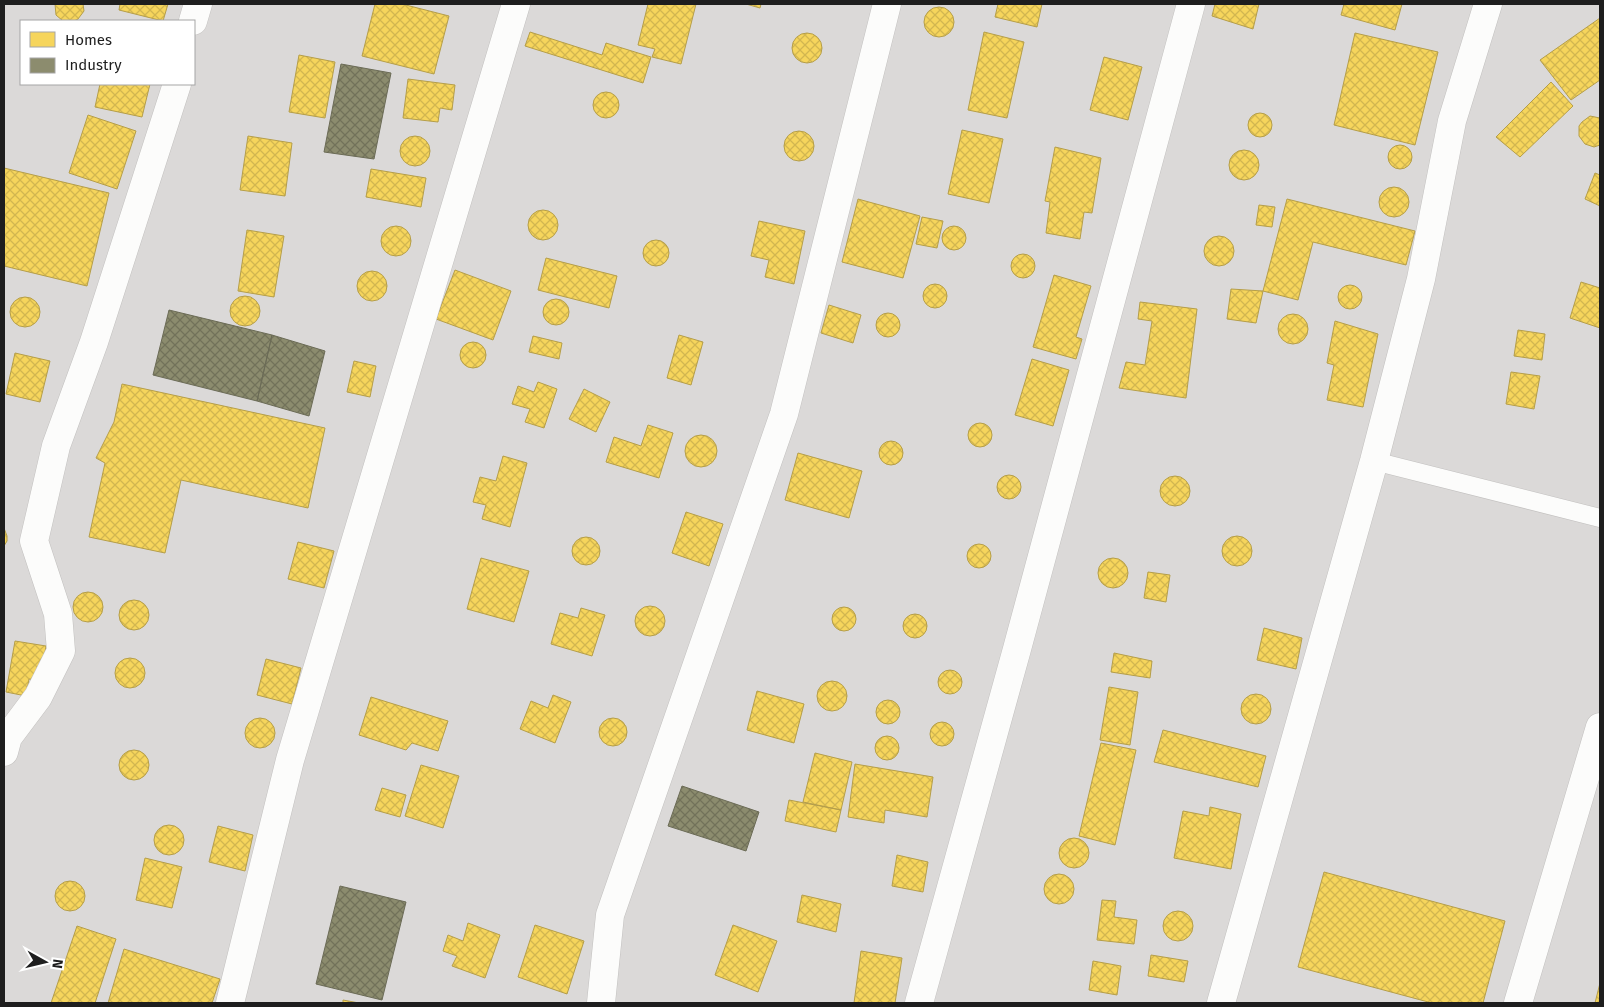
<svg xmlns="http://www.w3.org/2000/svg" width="1604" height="1007" viewBox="0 0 1604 1007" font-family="'Fira Sans',sans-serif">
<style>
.residential{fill:#dbd9d8;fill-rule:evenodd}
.homes{fill:url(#homes-cross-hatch);stroke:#b59e49}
.industry{fill:url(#industry-cross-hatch);stroke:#6b6b56}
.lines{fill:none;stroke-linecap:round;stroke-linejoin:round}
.lane-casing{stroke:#c2c0bf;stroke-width:19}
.street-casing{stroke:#c2c0bf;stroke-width:29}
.lane{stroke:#fcfcfb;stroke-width:18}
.street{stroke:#fcfcfb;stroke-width:28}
</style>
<defs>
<pattern id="homes-cross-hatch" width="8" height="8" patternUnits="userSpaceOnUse" patternTransform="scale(1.25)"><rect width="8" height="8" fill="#f6d55c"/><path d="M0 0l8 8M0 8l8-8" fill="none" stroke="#d2b650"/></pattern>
<pattern id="industry-cross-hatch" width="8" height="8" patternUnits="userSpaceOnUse" patternTransform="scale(1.25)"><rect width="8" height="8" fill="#8c8c6e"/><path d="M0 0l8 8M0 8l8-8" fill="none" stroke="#72725a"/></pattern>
</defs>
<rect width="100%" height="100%" fill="#ece9e6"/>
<path class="residential" d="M4,4H1600V1003H4ZM21,21H194V84H21Z"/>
<path class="homes" d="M55,4H83L84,11L78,19L74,21H63L56,15Z
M120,4H168L163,21L119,10Z
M375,4H402L449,16L434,74L362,56Z
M648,4H696L681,64L652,57L655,49L638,45Z
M746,4H761L760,8Z
M998,4H1042L1037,27L995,17Z
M1215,4H1259L1253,29L1212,16Z
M1344,4H1402L1395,30L1341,15Z
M924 22a15 15 0 1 1 30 0a15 15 0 1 1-30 0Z
M1600,18V80L1571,100L1540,60Z
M530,32L602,55L606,43L651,57L643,83L525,46Z
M984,32L1024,42L1007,118L968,110Z
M1355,33L1438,52L1415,145L1334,125Z
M792 48a15 15 0 1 1 30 0a15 15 0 1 1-30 0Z
M299,55L335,62L325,118L289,112Z
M1104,57L1142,67L1128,120L1090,110Z
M408,79L455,85L452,110L440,108L438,122L403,118Z
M1551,82L1573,106L1520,157L1496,137Z
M100,84H150L142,117L95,107Z
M593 105a13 13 0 1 1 26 0a13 13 0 1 1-26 0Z
M1248 125a12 12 0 1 1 24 0a12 12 0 1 1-24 0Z
M88,115L136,131L117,189L69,173Z
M1590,116L1600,118V145L1594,147L1585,144L1579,136V126L1582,122Z
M962,130L1003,139L989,203L948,194Z
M784 146a15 15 0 1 1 30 0a15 15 0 1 1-30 0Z
M248,136L292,143L285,196L240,190Z
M400 151a15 15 0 1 1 30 0a15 15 0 1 1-30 0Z
M1388 157a12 12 0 1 1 24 0a12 12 0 1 1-24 0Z
M1055,147L1101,158L1092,213L1084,212L1080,239L1046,233L1050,202L1045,201Z
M1229 165a15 15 0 1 1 30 0a15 15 0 1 1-30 0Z
M4,168L109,193L87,286L4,266Z
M371,169L426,178L421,207L366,197Z
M1595,173L1600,175V206L1585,199Z
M1379 202a15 15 0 1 1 30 0a15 15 0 1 1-30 0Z
M858,199L920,216L903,278L842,262Z
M1287,199L1415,231L1406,265L1313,242L1298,300L1263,291Z
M1259,205L1275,207L1272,227L1256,225Z
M528 225a15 15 0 1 1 30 0a15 15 0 1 1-30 0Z
M922,217L943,221L937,248L916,244Z
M759,221L805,231L794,284L765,277L769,260L751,256Z
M942 238a12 12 0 1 1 24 0a12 12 0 1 1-24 0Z
M381 241a15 15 0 1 1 30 0a15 15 0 1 1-30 0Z
M247,230L284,236L274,297L238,291Z
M1204 251a15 15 0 1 1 30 0a15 15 0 1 1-30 0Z
M643 253a13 13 0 1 1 26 0a13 13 0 1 1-26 0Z
M1011 266a12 12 0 1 1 24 0a12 12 0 1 1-24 0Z
M546,258L617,276L609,308L538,290Z
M455,270L511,291L493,340L436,319Z
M357 286a15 15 0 1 1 30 0a15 15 0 1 1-30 0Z
M1054,275L1091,286L1076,337L1082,339L1076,359L1033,347Z
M1581,282L1600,288V328L1570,318Z
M923 296a12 12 0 1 1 24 0a12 12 0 1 1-24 0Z
M1338 297a12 12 0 1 1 24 0a12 12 0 1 1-24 0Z
M1231,289L1263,291L1256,323L1227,319Z
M230 311a15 15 0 1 1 30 0a15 15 0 1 1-30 0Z
M10 312a15 15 0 1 1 30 0a15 15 0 1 1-30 0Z
M543 312a13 13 0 1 1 26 0a13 13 0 1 1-26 0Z
M1140,302L1197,309L1186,398L1119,388L1126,362L1145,365L1152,321L1138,319Z
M829,305L861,315L853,343L821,333Z
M876 325a12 12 0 1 1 24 0a12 12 0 1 1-24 0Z
M1278 329a15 15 0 1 1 30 0a15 15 0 1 1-30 0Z
M1335,321L1378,334L1363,407L1327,400L1334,365L1327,363Z
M1518,330L1545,334L1542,360L1514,356Z
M679,335L703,342L691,385L667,378Z
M533,336L562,343L559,359L529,352Z
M460 355a13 13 0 1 1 26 0a13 13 0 1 1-26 0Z
M15,353L50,361L40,402L6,394Z
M1032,359L1069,370L1053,426L1015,415Z
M354,361L376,366L370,397L347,392Z
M1511,372L1540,376L1534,409L1506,404Z
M538,382L557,389L544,428L525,422L530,409L512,404L518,386L534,392Z
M122,384L325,428L308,508L181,480L165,553L89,537L105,463L96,458L114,422Z
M584,389L610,402L596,432L569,419Z
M968 435a12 12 0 1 1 24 0a12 12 0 1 1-24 0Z
M648,425L673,433L659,478L606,462L614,437L641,446Z
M685 451a16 16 0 1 1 32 0a16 16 0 1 1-32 0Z
M879 453a12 12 0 1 1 24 0a12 12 0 1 1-24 0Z
M798,453L862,471L849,518L785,500Z
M503,456L527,463L510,527L482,519L486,505L473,502L480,477L496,481Z
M997 487a12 12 0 1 1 24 0a12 12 0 1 1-24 0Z
M1160 491a15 15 0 1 1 30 0a15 15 0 1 1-30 0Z
M686,512L723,524L709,566L672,553Z
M4,528L7,536V541L4,546Z
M1222 551a15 15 0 1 1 30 0a15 15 0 1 1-30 0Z
M572 551a14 14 0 1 1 28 0a14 14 0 1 1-28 0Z
M298,542L334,551L324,588L288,579Z
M967 556a12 12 0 1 1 24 0a12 12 0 1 1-24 0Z
M1098 573a15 15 0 1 1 30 0a15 15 0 1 1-30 0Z
M481,558L529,571L514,622L467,609Z
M1148,572L1170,575L1166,602L1144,598Z
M73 607a15 15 0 1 1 30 0a15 15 0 1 1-30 0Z
M119 615a15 15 0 1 1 30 0a15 15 0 1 1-30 0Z
M635 621a15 15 0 1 1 30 0a15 15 0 1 1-30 0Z
M832 619a12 12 0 1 1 24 0a12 12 0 1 1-24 0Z
M581,608L605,615L592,656L551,644L560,613L578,618Z
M903 626a12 12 0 1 1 24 0a12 12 0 1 1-24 0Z
M1264,628L1302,638L1296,669L1257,660Z
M15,641L46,646L40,681L29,679L26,696L6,692Z
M1114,653L1152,661L1150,678L1111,672Z
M115 673a15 15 0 1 1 30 0a15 15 0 1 1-30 0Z
M266,659L301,668L292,704L257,695Z
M938 682a12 12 0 1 1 24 0a12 12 0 1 1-24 0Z
M817 696a15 15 0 1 1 30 0a15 15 0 1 1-30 0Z
M1109,687L1138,692L1130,745L1100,740Z
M757,691L804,704L794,743L747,730Z
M1241 709a15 15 0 1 1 30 0a15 15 0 1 1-30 0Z
M553,695L571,702L555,743L520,729L531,701L548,708Z
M371,697L448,721L438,751L412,743L406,750L359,735Z
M876 712a12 12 0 1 1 24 0a12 12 0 1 1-24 0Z
M245 733a15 15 0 1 1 30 0a15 15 0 1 1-30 0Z
M599 732a14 14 0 1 1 28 0a14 14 0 1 1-28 0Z
M930 734a12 12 0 1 1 24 0a12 12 0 1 1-24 0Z
M1163,730L1266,756L1258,787L1154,762Z
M875 748a12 12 0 1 1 24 0a12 12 0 1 1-24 0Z
M1101,743L1136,750L1115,845L1079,836Z
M119 765a15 15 0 1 1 30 0a15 15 0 1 1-30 0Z
M815,753L852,762L841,810L803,802Z
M855,764L933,777L927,817L885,810L884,823L848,817Z
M421,765L459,776L443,828L405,816Z
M382,788L406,795L400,817L375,810Z
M789,800L841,810L836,832L785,821Z
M1210,807L1241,814L1231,869L1174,858L1183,811L1209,816Z
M154 840a15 15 0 1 1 30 0a15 15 0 1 1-30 0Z
M218,826L253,835L245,871L209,862Z
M1059 853a15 15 0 1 1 30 0a15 15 0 1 1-30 0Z
M897,855L928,862L923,892L892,886Z
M145,858L182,867L172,908L136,900Z
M1324,872L1505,921L1483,1003H1432L1298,967Z
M1044 889a15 15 0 1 1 30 0a15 15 0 1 1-30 0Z
M55 896a15 15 0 1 1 30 0a15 15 0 1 1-30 0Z
M802,895L841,904L836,932L797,922Z
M1102,900L1116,901L1114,917L1137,920L1134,944L1097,940Z
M1163 926a15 15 0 1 1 30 0a15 15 0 1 1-30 0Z
M468,923L500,935L485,978L452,966L457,956L443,951L448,935L463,941Z
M535,925L584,941L567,994L518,977Z
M733,925L777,941L758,992L715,975Z
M77,926L116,939L95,1003H51Z
M124,949L220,979L212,1003H108Z
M861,951L902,958L895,1003H854Z
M1151,955L1188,961L1184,982L1148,976Z
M1093,961L1121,966L1117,995L1089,990Z
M1600,983V1003H1595Z
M343,1000L359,1003H343Z"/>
<path class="industry" d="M341,64L391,73L374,159L324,152Z
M169,310L272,335L257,401L153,375Z
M272,335L325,351L309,416L257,401Z
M682,786L759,812L746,851L668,826Z
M340,886L406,902L382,1000L316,984Z"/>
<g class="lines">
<defs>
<path id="lane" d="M1374,461L1600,518"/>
<path id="street" d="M193,21L198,4
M4,752L8,737L38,697L61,651L58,614L34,541L56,446L94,342L177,84
M230,1003L290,760L516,4
M601,1003L610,915L784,414L887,4
M919,1003L1017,649L1191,4
M1221,1003L1374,461L1421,279L1452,121L1488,4
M1518,1003L1600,727"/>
</defs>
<use href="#lane" class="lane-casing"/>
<use href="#street" class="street-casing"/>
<use href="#lane" class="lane"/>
<use href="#street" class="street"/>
</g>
<rect width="1604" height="1007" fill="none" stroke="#1e1e1e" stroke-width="10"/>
<rect x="20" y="20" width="175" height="65" fill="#ffffff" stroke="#a5a5a5"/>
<rect x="30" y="32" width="25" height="15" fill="#f6d55c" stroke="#a5a5a5"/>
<text x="65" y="45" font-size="15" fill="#1e1e1e">Homes</text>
<rect x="30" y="58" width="25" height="15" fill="#8c8c6e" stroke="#a5a5a5"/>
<text x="65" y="70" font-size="15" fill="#1e1e1e">Industry</text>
<g transform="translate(45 962) rotate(98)" stroke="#ffffff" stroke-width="4" paint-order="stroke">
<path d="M0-4L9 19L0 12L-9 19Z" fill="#1e1e1e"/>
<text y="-8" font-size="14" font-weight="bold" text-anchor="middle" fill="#1e1e1e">N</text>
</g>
</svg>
